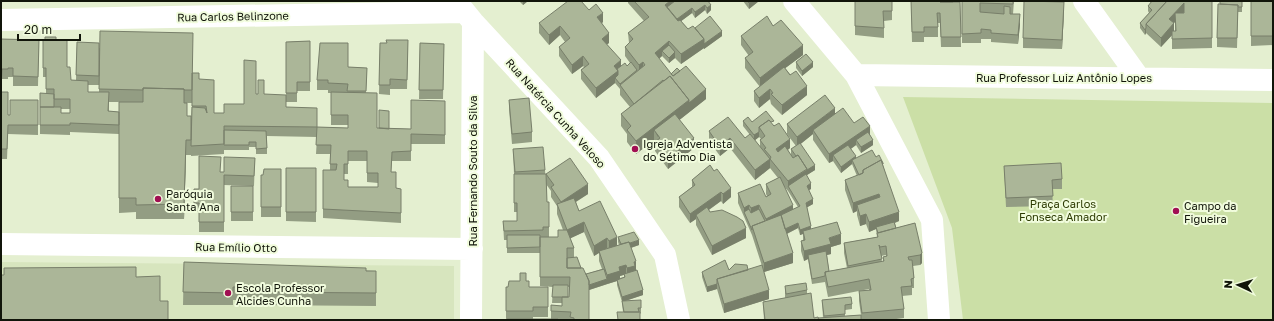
<svg xmlns="http://www.w3.org/2000/svg" width="1274" height="321" viewBox="0 0 1274 321" font-family="'Golos Text',sans-serif">
<style>
.built{fill:#d7e5be}
.green{fill:#cbdfa6}
.lines{fill:none;stroke-linecap:round;stroke-linejoin:round}
.minor{stroke:#fff;stroke-width:22}
.wall{fill:#939d83;fill-rule:evenodd}
.shaded-wall{fill:#787f6a}
.building{fill:#abb698;stroke:#787f6a;fill-rule:evenodd}
.poi-dot{fill:#a10f53;stroke:#f1fcdd;stroke-width:1.5}
.labels{text-anchor:middle;dominant-baseline:central;stroke-width:4;stroke-linejoin:round;paint-order:stroke}
.street-label{font-size:11px;fill:#11150a;stroke:#f1fcdd}
.poi-label{font-size:11px;fill:#11150a;stroke:#f1fcdd;text-anchor:start}
.park-label{font-size:11px;fill:#2d3b03;stroke:#f1fcdd}
</style>
<rect width="100%" height="100%" fill="#e4efd0"/>
<path class="built" d="M1,262L454,266V320H1Z"/>
<path class="green" d="M903,97L1273,103V320H963L952,228Z"/>
<g class="lines">
<path class="minor" d="M456,1L473,22L599,158L665,255L679,320
M794,1L856,75L932,220L939,320
M1084,1L1139,78
M1,20L464,12
M856,75L1273,80
M1,244L472,249
M471,320L473,22"/>
</g>
<path class="wall" d="M519,1H528L523,5Z
M628,1H708L711,10L707,14L705,10L695,18L692,13L681,21L688,29L695,28L722,36L704,49V48L681,64L675,58L669,63L662,56L659,59L671,74L706,99L679,120L694,148L668,169L655,151V141L654,140L636,154L627,142V134L621,126V114L630,107L620,95V89L615,83L596,98L581,79V70L584,67L583,66L572,74L559,56V47L565,42L560,35L549,45L539,33V23L589,10L603,22L602,23L609,43L607,44L621,66H627L630,63L625,56V47L629,43L628,33L644,21L628,3Z
M743,1H759L749,9Z
M855,1H892V20L884,21V38L855,35Z
M911,1L960,2L961,47H941L940,23H938V37H924V42H912Z
M962,1H1014L1013,14L1020,24L1018,44L991,42V39H981V43H962Z
M1212,1V48L1172,49V35L1161,47L1146,33L1145,35L1140,28V23L1149,13L1148,11V6ZM1175,22V31H1174V23Z
M1242,1V12H1238L1237,48L1217,47V38L1220,4Z
M1251,1H1273V45L1251,46Z
M1064,11L1062,49L1023,48V38Z
M773,26L803,55L785,68L807,95L782,115L771,104L770,99L759,108L754,101V91L760,87L745,68V58L749,56L741,45V36Z
M1,39L39,40L38,86H13V77H8V79H2L1,92L8,115H10L38,100V135L8,134L7,159H1Z
M43,40H56L67,67L71,80H76L77,42L192,73L199,79L214,113H224L244,104L256,94H264L286,107L317,127L348,128V125H331V93H328V90H317V80L348,67L367,68L366,93L377,128L411,129L445,101V144H411V161H392L391,172L396,188L401,189V223L323,218V170H330V154H316L317,137L267,136V154H256V147H249V150H224V154L191,156V155H186L184,219H136V212L119,213V134L70,132V135L40,134V93L46,94V77H43ZM88,85H99V92H88ZM109,102H128L119,112L109,111ZM184,103H192L191,122L187,116ZM61,109H70V113H61ZM348,161H367V182L378,183V187H348L344,180V174H348Z
M408,40L407,89H390V95L379,94L380,43H387Z
M310,41V91H297V102H286V42Z
M420,43L444,44L443,99H419Z
M796,62L813,67L802,76L796,68Z
M509,100L532,132V142L512,144L509,109Z
M835,114L854,123L870,135L873,145L861,153L856,145L851,149L856,158L876,157L883,165L899,221L895,223L896,228L915,223L922,263L920,265L913,266L914,278V288H912V295L902,296L904,309V318L889,320H764L763,302L785,298V286L807,290V294L814,318H823L822,300L852,304V309L845,310V316L861,315L859,301V291L869,290V289L828,297L825,282L812,284L808,259L804,261L801,251V241L803,240V234L800,235L798,228L787,234L793,263L764,272L769,299L724,313L717,289L707,292L702,277V272L729,270H748L762,266L752,235L738,203V193L766,197L767,196L766,194V184L778,178L770,168V165V168L755,180L730,148L720,156L709,141V131L745,138L750,135L743,126V121L774,125L787,134V124ZM787,134L796,146L791,149V155L788,150L790,148ZM813,134V140L829,163L833,161L841,173L852,164L857,176L845,180V190L853,213L857,211V215L860,226L866,224L869,232L876,229L877,237L844,243V253L847,268L829,271L827,255L831,254V247L841,244L811,229L807,207L813,204L809,190L811,189L807,177V175L815,170L800,144ZM759,137L761,139L760,140V147L755,140ZM783,185L788,191L798,207L793,209ZM886,255V256L883,257V262H882L881,256Z
M513,149L545,170L547,202H549V237H558L563,230L557,214V206L551,197V191L546,184V174L588,194L576,202L579,211L617,245H619L618,242V237L639,245L631,248L636,270L643,295L625,301L641,308V314L640,313L617,320L623,312L622,302L617,285V281L589,290V320H506V287H508L526,281L529,287H548V317H533V319H551V305L562,306V303H552L553,287L540,286V240V253H507V240H504L503,221H517V212H514V174ZM584,232L594,256L599,253V261L602,269L586,274L574,257V248L570,238ZM624,275V277L620,278V276ZM568,287H569V297H568Z
M255,158L254,186L224,185V232H199V212H194V189H199L221,172H224Z
M710,165L731,197L723,204L721,201L709,210L710,212L746,238L712,255L696,225V219L690,223L679,207V197L692,187V180Z
M1004,166L1062,179V189H1052L1053,206L1006,207Z
M286,168H316V222L286,221Z
M281,169V217H261V175H263Z
M231,186H253V221H231Z
M184,262L376,271V306L255,305V300H233V305H183Z"/>
<path class="shaded-wall" d="M523,1H528L523,5Z
M670,1H673V8L669,11L665,5Z
M752,1H759L749,9V3Z
M1064,2V11L1062,49V40Z
M1184,3V12L1175,21V13V22L1169,28V19Z
M705,5V10L695,18V12Z
M711,5V10L707,14V8Z
M692,8V13L676,25V20Z
M603,13V22L597,27V17Z
M1020,14V24L1018,44V35Z
M1174,23V33L1161,47V38Z
M560,26V35L549,45V35Z
M1146,28V33L1145,35V30Z
M722,31V36L704,49V44Z
M609,33V43L602,48V39Z
M704,39V48L681,64V54Z
M669,41V51H662V56L655,62V53Z
M803,45V55L760,87V78Z
M675,52V58L669,63V58Z
M583,56V66L572,74V65Z
M621,60V70L618,81L615,78V83L596,98V88L614,66Z
M643,62V71L639,74V65Z
M813,62V67L802,76V71Z
M807,86V95L782,115V105Z
M706,89V99L658,137L654,130V140L636,154V141L689,100Z
M770,89V99L759,108V98Z
M835,108V117L813,130V134L797,147V137Z
M870,126V136L856,140V145L836,159L833,155V161L829,163V154Z
M759,132V137L754,141V135Z
M694,138V148L668,169V159Z
M730,138V148L720,156V147Z
M790,139V148L776,158V149Z
M186,140V155L184,219V204Z
M873,140V145L861,153V147Z
M856,156V161L852,160V164L841,173V167Z
M770,159V168L755,180V170Z
M815,165V170L807,175V178L788,186V191V181Z
M811,183V189L807,191V186Z
M588,184V194L561,211V202Z
M731,188V197L723,204V194Z
M721,192V201L697,218L696,215V219L690,223V214Z
M879,194V203L857,205V211L853,213V203Z
M813,199V204L806,208V203Z
M749,205V215L744,212V217V208Z
M759,205V214L751,218V208Z
M793,205V215L766,228V219Z
M899,212V221L877,229L876,227V229L869,232V222Z
M866,214V224L860,226V216Z
M584,222V232L567,240V230Z
M798,223V228L784,235V230Z
M811,226V231H803V234L800,235V230Z
M746,228V238L712,255V246Z
M841,234V244L831,247V254L809,259L808,255V259L804,261V251L829,238Z
M617,237V246L609,250V241Z
M607,238V248L594,256V246Z
M639,240V245L621,251V246Z
M793,253V263L764,272V263Z
M922,253V263L920,265V255Z
M636,261V271L627,278V268L634,262Z
M626,265V274L620,276V280H617V281L607,284V275L619,267Z
M607,279V284L589,290V285Z
M717,284V289L707,292V287Z
M643,290V295L622,302V297Z
M769,290V299L724,313V304Z"/>
<path class="building" d="M568,1H581L589,10L596,4L603,13L597,17L609,33L602,39L621,60L614,66L618,71L596,88L581,70L589,64L583,56L572,65L559,47L570,38L560,26L549,35L539,23Z
M634,1H670L665,5L678,21L680,20L688,29L693,26L704,39L681,54L669,41L655,53L673,76L686,66L706,89L689,103V100L670,76L664,81L663,80L634,104L620,85L645,65L643,62L639,65L625,47L633,39L628,33L649,17Z
M675,1H708L711,5L707,8L705,5L695,12L692,8L677,19L667,7Z
M747,1H752L749,3Z
M855,1H892V11H883L884,28L855,26Z
M911,1H940V2H960L961,37H941L940,13H937L938,27H924V32H912Z
M940,1H953V2H940Z
M962,1H1013V4L980,3V12L1004,14V6L1010,7V14H1020L1018,35L991,33V30L981,29V33L962,34Z
M1024,1L1064,2L1062,40L1023,38Z
M1152,1H1167L1146,24V28L1145,30L1140,23L1152,10L1148,6Z
M1167,1H1212V38L1172,39V31H1176L1175,13H1184V3L1169,19L1174,23L1161,38L1146,24Z
M1220,1H1242V7H1238V5L1220,4Z
M1251,1H1273V36H1251Z
M1218,4L1238,5L1237,38H1217Z
M710,16L722,31L704,44V39L695,28Z
M767,16L773,26L781,20L803,45L760,78L745,58L753,52L741,36Z
M100,31L193,33L192,90H184V89L143,88V90L99,89Z
M45,37H56V40H67V67H70L71,80L88,81V92H109L108,111L119,112V125L70,123V125H40V107H61V113H70V99H54V89H46V68H43V40H45Z
M1,39L39,40L38,77L13,76V68H8V69H2L1,88Z
M386,40H408L407,80L390,79V85H379L380,43H387Z
M310,41V82H297V93H286V42Z
M77,42L99,43V76L76,75Z
M320,43H348V67L367,68L366,91H347L348,84L328,83V80H317Z
M420,43L444,44L443,90H419Z
M669,45L675,52L669,58L662,51Z
M806,54L813,62L802,71L796,62Z
M244,60L256,61V94H258V80H264V94L286,95V107L317,108V127L224,126V144L191,146L192,107L205,108L207,113L206,106H192V73H199V79L214,80V113H224V104H244Z
M631,62L637,70L620,84L615,78L618,75V71L617,69L625,63L627,66Z
M784,67L790,75L796,71L807,86L782,105L771,94L773,93L770,89L759,98L754,91Z
M677,68L680,71L673,76L671,74Z
M670,76L689,100L636,141L627,130L631,126L621,114Z
M143,88L184,89V103H187V116H191V140H186L184,204L136,205V198H119V102H143Z
M1,92H8V115H10V100H38V125H8L7,149H1Z
M331,92L377,93V128L411,129V100L445,101V135L411,134V151L392,152L391,172H396V188L401,189V213L323,209V170H336L337,164H330L331,145H316L317,127L348,128V115H331ZM348,151H367V173H378V187H348V180H344V164H348Z
M40,93L54,94V107H40Z
M825,95L835,108L797,137L787,124Z
M529,98L532,132L512,134L509,100Z
M843,108L854,123L863,117L870,126L829,154L813,130Z
M379,110L389,111V129L379,128Z
M766,111L774,121L771,122L769,120L759,127V132L754,135L743,121L748,117L752,122Z
M675,114L694,138L668,159L655,142L660,138L654,130Z
M728,117L745,138L750,134L770,159L755,170L730,138L720,147L709,131Z
M769,120L774,126L779,123L790,139L776,149L778,152L785,146L793,158L798,155L807,169L788,181L770,159L771,157L764,149L766,148L760,140L765,136L759,127Z
M224,130L266,131L267,148L256,149V142H249V145H224Z
M868,132L873,140L861,147L856,140Z
M800,143L815,165L807,170V169L798,155L796,156L791,149Z
M848,145L856,156L841,167L833,155Z
M543,147L545,170L515,172L513,149Z
M872,150L876,157L879,155L883,163V164L881,160L863,170V173L859,175L852,160Z
M199,156L221,157L220,172H224V157L255,158L254,176L224,175V222H199V203H194V189H199Z
M570,158L588,184L561,202L551,187L554,185L546,174Z
M881,160L899,212L869,222L866,214L860,216L857,205L880,197L879,194L853,203L845,180L863,173V170Z
M1061,163L1062,179L1052,180L1053,196L1006,198L1004,166Z
M710,165L714,171L717,169L731,188L723,194L721,192L690,214L679,197L695,185L692,180Z
M286,168H316V212H286Z
M264,169H281V207H261V175H263Z
M514,174H546L547,202H549V227H543V230L504,231L503,221H517V203H514Z
M806,174L811,183L807,186L813,199L806,203L811,226L800,230L798,223L785,229L781,215L800,206L788,186Z
M780,177L793,205L766,219L759,205L751,208L749,205L744,208L738,193L760,184L766,197L771,194L766,184Z
M231,186H253V212H231Z
M574,198L579,211L600,201L617,237L609,241L607,238L594,246L584,222L567,230L574,248H567V268H583L589,281V320H574V318L570,317L571,312L551,311V305L562,306V297H569L570,277H540V237H558V230H567L557,204Z
M707,207L710,212L722,210L737,217L743,221L746,228L712,246L696,215Z
M749,209L751,213L759,209L765,221L752,226V230L744,212Z
M781,215L793,253L764,263L752,226Z
M837,222L841,234L829,238L831,244L804,251L801,241L805,240L803,231Z
M894,222L896,228L878,233L876,227Z
M915,223L922,253L920,255L908,257L909,260H912L914,278L911,279L912,286L901,287L904,309L862,313L859,291L871,290L869,279L828,287L825,272L884,261L883,257L887,256L886,246L880,247L879,245L882,259L848,266L844,243L878,237L877,233Z
M634,232L639,240L630,243L629,242L621,244L618,237Z
M507,235H540V247L507,248Z
M629,242L636,261L634,262L635,266L627,268L626,265L619,267L620,271L607,275L599,251Z
M826,251L829,271L825,272V276L812,279L808,255Z
M577,257L581,268H567V258Z
M725,260L729,270L735,264L747,265L748,270L717,279V284L707,287L702,272Z
M184,262L366,268V271H376V293L255,292V287H233V293L183,292Z
M762,265L769,290L724,304L717,279Z
M136,267V277L160,276V301H168V320H1V275H4V268Z
M604,269L607,279L589,285V281L586,274Z
M637,270L643,290L622,297L617,280L625,277L624,274Z
M520,273H526V281H529V287H548V307H533V311H506V287H508L509,281H520Z
M806,283L807,290L786,294L785,286Z
M553,285H568V297H552Z
M811,293L814,318L818,317L819,320H765L763,302Z
M851,297L852,304L845,305V314L824,316L822,300Z
M641,300V308H638L639,312H624L622,301Z
M617,312H640V320H649H618Z
M861,315V320H819L818,318Z
M507,319H558V320H507Z"/>
<g class="poi-dot">
<circle cx="635" cy="149" r="4"/>
<circle cx="158" cy="199" r="4"/>
<circle cx="1176" cy="211" r="4"/>
<circle cx="228" cy="293" r="4"/>
</g>
<g class="labels">
<g class="street-label">
<text transform="translate(233 16) rotate(-1)">Rua Carlos Belinzone</text>
<text x="1064" y="77">Rua Professor Luiz Antônio Lopes</text>
<text transform="translate(556 113) rotate(48)">Rua Natércia Cunha Veloso</text>
<text transform="translate(472 171) rotate(-90)">Rua Fernando Souto da Silva</text>
<text transform="translate(236 247) rotate(1)">Rua Emílio Otto</text>
</g>
<g class="poi-label">
<text x="643" y="143">Igreja Adventista<tspan x="643" dy="13">do Sétimo Dia</tspan></text>
<text x="166" y="193">Paróquia<tspan x="166" dy="13">Santa Ana</tspan></text>
<text x="1184" y="205">Campo da<tspan x="1184" dy="13">Figueira</tspan></text>
<text x="236" y="287">Escola Professor<tspan x="236" dy="13">Alcides Cunha</tspan></text>
</g>
<g class="park-label">
<text x="1063" y="203">Praça Carlos<tspan x="1063" dy="13">Fonseca Amador</tspan></text>
</g>
</g>
<rect width="1274" height="321" fill="none" stroke="#11150a" stroke-width="4"/>
<g transform="translate(1238 285) rotate(274)" stroke="#f1fcdd" stroke-width="3" paint-order="stroke">
<path d="M0-3L7 15L0 10L-7 15Z" fill="#11150a"/>
<text y="-6" font-size="11" font-weight="bold" text-anchor="middle" fill="#11150a">N</text>
</g>
<path d="M18 34v6h62v-6" fill="none" stroke="#11150a" stroke-width="2"/>
<text x="24" y="34" font-size="12" fill="#11150a" stroke="#f1fcdd" stroke-width="3" paint-order="stroke">20 m</text>
</svg>
